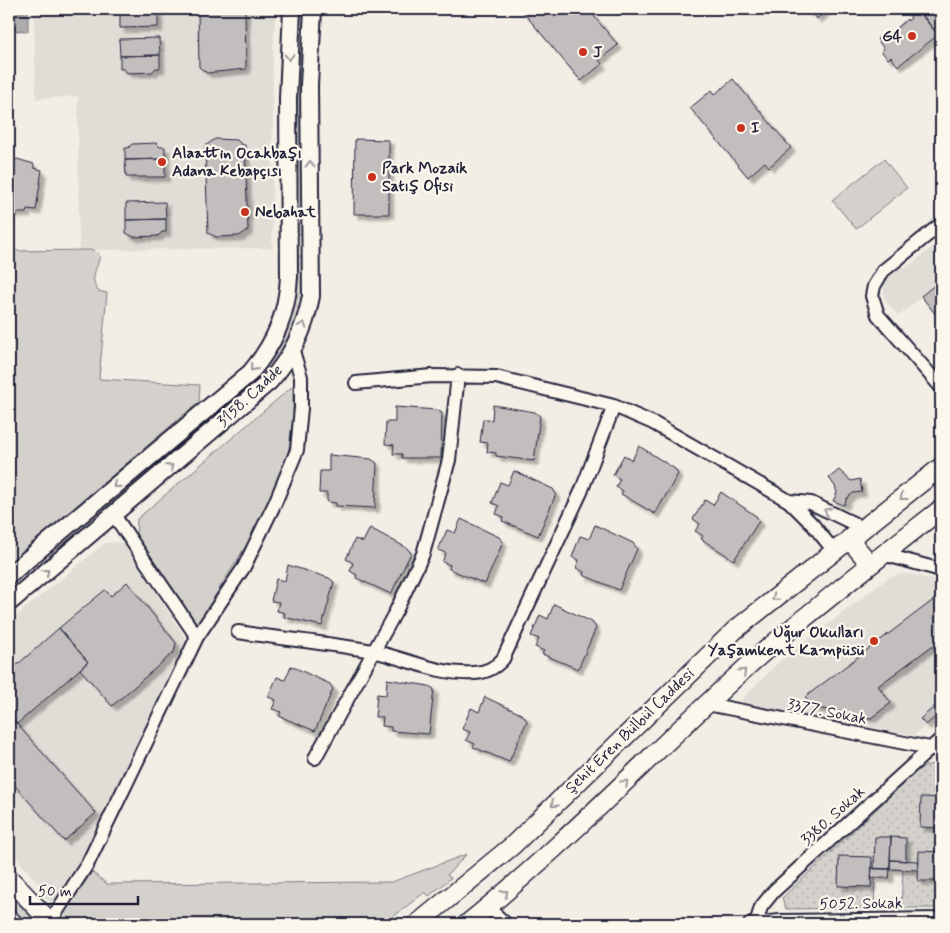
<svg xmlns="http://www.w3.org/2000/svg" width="950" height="933" viewBox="0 0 950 933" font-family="Mynerve,sans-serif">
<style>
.built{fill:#e0dcd6}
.grass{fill:#d4d1cc;stroke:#7b7a84}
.garden{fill:url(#garden-dots);stroke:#7b7a84}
.water{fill:url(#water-ripples);stroke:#76747f}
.building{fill:#c2bebe;stroke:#22223b;filter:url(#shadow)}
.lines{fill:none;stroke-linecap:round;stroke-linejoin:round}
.minor-casing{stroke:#22223b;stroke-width:16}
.tertiary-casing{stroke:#22223b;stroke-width:20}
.secondary-casing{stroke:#22223b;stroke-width:21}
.minor{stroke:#fbf7ec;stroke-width:12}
.tertiary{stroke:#fbf7ec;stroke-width:16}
.secondary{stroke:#fbf7ec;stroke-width:18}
.oneway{stroke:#99979c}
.poi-dot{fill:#c8321e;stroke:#fbf7ec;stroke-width:2}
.labels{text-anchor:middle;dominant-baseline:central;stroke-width:4.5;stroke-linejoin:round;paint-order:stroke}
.poi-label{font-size:16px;font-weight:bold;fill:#22223b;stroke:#fbf7ec;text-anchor:start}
.street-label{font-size:16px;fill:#22223b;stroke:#fbf7ec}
</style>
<defs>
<pattern id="garden-dots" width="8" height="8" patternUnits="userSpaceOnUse" patternTransform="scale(1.25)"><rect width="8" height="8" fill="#d4d1cc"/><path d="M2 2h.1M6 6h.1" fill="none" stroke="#b6b3b0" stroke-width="1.8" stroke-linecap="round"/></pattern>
<pattern id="water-ripples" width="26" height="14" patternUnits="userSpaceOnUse" patternTransform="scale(1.25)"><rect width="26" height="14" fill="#aeabad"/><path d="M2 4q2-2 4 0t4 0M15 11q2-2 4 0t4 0" fill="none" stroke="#8d8b8e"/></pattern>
<filter id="shadow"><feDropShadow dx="4.5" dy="4.5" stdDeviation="1" flood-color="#0004"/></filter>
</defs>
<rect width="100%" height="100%" fill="#f2eee5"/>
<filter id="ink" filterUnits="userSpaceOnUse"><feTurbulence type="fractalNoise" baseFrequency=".02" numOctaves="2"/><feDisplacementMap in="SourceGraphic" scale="10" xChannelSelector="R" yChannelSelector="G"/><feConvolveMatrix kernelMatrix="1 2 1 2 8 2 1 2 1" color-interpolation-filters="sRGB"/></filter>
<g filter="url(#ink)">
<path class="built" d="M34,9H276L273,47L272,248L79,250L78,96L36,99Z
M941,240V280L899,316L885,300L883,285L885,280L903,266L905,269Z
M124,542L188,643L151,713L84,855L83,861L53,906L39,890L41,886L9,850V622L105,543Z
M900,574H911L941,582V712L915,735L744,707L742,699L779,662L888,578Z"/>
<path class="grass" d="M884,159L907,188L856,229L832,200Z
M94,250L100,256C97,270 89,277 98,291L107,293L99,379L200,385L199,402L9,563V251Z
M293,386V420L287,460L265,515L197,625L136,540L137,519Z
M467,854L447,875L451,878L429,896L425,892L384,924H71L62,916L92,872L107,884L392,882Z
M9,894L37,924H23L9,909Z"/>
<path class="garden" d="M299,9H305L300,110L304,234H297L294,111Z
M297,256H304C305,308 296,338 262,377L9,592V584L248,384C290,340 297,316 297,256Z
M941,762V908H901L903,870L890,869L889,878H875L874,908L786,909L782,898L917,771L925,766Z"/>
<path class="water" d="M12,9H28V31H12Z"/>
<path class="building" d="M119,9H158V11L120,12Z
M198,9H245L246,69L207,73L199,67Z
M527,9H588L618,45L599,60L602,64L581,81L523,12Z
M804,9H827L817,19L809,9L806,12Z
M916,9L938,35L898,66L891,57L888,59L881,51L884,49L877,39L884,34L886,38L907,19L908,21L911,18L908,14Z
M918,9H941V33L938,35Z
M158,11V27L120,28V12Z
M159,38L160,55L120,56L119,39Z
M160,55V68H156L152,72L128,73L124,69H120V56Z
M733,79L791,148L769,167L765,162L748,177L690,108L712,90L715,94Z
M215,139L237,140L242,145H245L248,230L239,236L216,237L208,233L205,146Z
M355,139L389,140V214H354Z
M156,143L160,147H165V159L125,160V148H128L132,144Z
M17,159L34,164V168L42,170L36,210L27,209L26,213H9V160Z
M165,159V177H126L125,160Z
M165,202L166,219L126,220V203Z
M166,219V232H162L158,236L134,237L126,233V220Z
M941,280V321L921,296Z
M493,405L535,412L540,416L534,461L496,456V453L487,452L488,443L480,442L483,419L492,420Z
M395,407L437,410L442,413L441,458H402V454H393L394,445L385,444L386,422H395Z
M639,446L675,469L678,474L655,514L621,494L623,491L616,487L620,479L613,475L624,455L632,460Z
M329,455L371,459L377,463L375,508L336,506V503L327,502V493H319L320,471H329Z
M839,470L851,481L860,479L862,492L853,493L847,498L844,505L833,501L837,493L835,486L829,478Z
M514,471L553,489L556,494L538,536L502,521L504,517L496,514L499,506L492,503L500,482L508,485Z
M721,492L756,516L759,521L734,560L701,539L703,536L695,531L700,524L693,519L705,500L713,505Z
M461,519L499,537L503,542L485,584L449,569L450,565L442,562L446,553L438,550L447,530L455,533Z
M595,525L633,543L637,549L619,590L583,575L584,572L576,568L579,560L572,557L580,536L589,539Z
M370,528L407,548L411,553L391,594L356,578L357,575L350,571L353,563L346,559L355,539L363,542Z
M288,565L329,578L334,582L322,626L284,617L285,613L277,611L279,602L271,601L276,579L285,581Z
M127,582L176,643L174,652L112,706L80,669L88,662L59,628L105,590L111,596Z
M940,595L941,659L932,646L878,686L891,703L871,718L812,707L805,697Z
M554,604L592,622L596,628L578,669L542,654L544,651L535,647L539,639L531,636L540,615L548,619Z
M59,628L88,662L17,724L9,715V672Z
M291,666L330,684L333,689L315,731L279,716L281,712L272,709L276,700L268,697L277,677L285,680Z
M387,679L429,686L434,689L429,734L391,731V727L382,726L383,717H375L377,694L386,695Z
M485,697L523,715L527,721L509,762L473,747L475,744L466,740L470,732L462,729L471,708L479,712Z
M941,701V712L926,725L920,719Z
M9,715L96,813L64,841L9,779Z
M921,797L941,798V828L920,827Z
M875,837H891L890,869H874Z
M891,837L906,838V861L890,860Z
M919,851L941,852V881H918Z
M839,856L872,857L871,887L838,886Z
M890,860L919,861L918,870L890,869Z
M872,868L890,869L889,878H871Z"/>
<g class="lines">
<defs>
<path id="minor" d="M941,224L883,271L874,286L872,296L878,315L941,387
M356,383L432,376L496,377L614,406L653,423L789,501L813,525L834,551
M789,501L811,503L863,528
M114,515L197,637
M883,554L941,570
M238,632C283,639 328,643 372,651C405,658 438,675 473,673C486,673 495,668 503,659L581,492L614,406
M707,704L935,749
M315,758L396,611L423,554L449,460L458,375
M488,908L506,924
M50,922L88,863L197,637L244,567L275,503L297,450L301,408V377L293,351
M750,924L780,921L941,919
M756,924L761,907L774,891L941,739"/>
<path id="tertiary" d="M9,575L250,373C275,344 287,314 289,277L288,98L292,9
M9,603L269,382C292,357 305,330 311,296L309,85L313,9"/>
<path id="secondary" d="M849,539L870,564
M9,878L52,924
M9,919L14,924
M417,924L512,846L735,630L941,467
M467,924C570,841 660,744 759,656C818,605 880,557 941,509"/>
</defs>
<use href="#minor" class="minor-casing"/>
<use href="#tertiary" class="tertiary-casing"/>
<use href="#secondary" class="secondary-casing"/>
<use href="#minor" class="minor"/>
<use href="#tertiary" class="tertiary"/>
<use href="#secondary" class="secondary"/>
</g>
<defs><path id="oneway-chevron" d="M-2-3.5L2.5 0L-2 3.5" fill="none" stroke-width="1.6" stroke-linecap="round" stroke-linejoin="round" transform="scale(1.25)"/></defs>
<g class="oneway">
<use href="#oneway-chevron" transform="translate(289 57) rotate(91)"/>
<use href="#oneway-chevron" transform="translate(310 164) rotate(-91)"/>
<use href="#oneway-chevron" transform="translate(303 325) rotate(-71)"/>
<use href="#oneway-chevron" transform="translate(253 368) rotate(132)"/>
<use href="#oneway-chevron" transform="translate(170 467) rotate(-41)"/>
<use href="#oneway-chevron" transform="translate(116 485) rotate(140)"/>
<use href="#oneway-chevron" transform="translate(903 497) rotate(142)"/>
<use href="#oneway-chevron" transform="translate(827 511) rotate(-154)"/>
<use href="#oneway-chevron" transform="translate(46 572) rotate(-40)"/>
<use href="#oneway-chevron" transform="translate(775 598) rotate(141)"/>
<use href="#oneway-chevron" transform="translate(743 672) rotate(-43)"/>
<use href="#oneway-chevron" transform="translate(625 783) rotate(-44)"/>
<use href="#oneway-chevron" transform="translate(554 804) rotate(136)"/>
<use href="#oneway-chevron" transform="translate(505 893) rotate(-40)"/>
</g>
</g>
<g class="poi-dot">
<circle cx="912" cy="36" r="5"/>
<circle cx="583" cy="52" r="5"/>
<circle cx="741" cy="128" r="5"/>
<circle cx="162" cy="162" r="5"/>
<circle cx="372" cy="177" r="5"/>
<circle cx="245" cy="212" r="5"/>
<circle cx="874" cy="641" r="5"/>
</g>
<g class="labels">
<g class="poi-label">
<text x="902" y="36" text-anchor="end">G4</text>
<text x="593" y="52">J</text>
<text x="751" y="128">I</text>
<text x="172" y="153">Alaattin Ocakbaşı<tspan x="172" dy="18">Adana Kebapçısı</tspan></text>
<text x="382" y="168">Park Mozaik<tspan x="382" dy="18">Satış Ofisi</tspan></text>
<text x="255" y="212">Nebahat</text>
<text x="864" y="632" text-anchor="end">Uğur Okulları<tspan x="864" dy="18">Yaşamkent Kampüsü</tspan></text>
</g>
<g class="street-label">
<text transform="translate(250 396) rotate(-43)">3158. Cadde</text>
<text transform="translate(827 712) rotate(11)">3377. Sokak</text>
<text transform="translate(630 731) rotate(-44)">Şehit Eren Bülbül Caddesi</text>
<text transform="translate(833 816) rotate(-42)">3380. Sokak</text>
<text transform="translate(861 904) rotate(-1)">5052. Sokak</text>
</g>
</g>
<rect width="950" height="933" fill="none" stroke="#fbf7ec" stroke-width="30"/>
<rect x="15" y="15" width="920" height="903" fill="none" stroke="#22223b" stroke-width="2" filter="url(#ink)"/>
<path d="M30 896v8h108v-8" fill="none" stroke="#22223b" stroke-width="2.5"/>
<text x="38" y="896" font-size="15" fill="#22223b" stroke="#fbf7ec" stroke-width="4" paint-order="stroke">50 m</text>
</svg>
